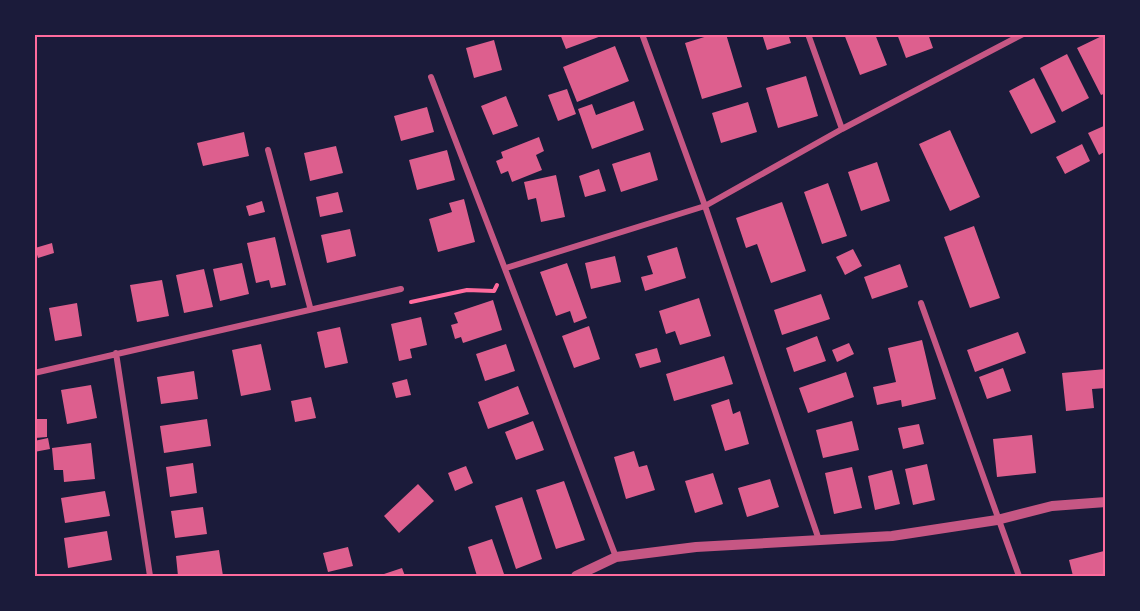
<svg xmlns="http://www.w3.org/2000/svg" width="1140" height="611" viewBox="0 0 1140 611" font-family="Inter,sans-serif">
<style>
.building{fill:#dd5f8e}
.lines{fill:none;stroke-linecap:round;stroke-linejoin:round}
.path{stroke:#ff6b9d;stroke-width:4}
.minor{stroke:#c65784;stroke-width:6}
.tertiary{stroke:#c65784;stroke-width:10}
.neatline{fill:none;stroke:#ff6b9d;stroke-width:2}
</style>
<rect width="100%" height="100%" fill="#1b1b3a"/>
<path class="building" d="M560,34H604V35L566,49Z
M714,34H726L742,87L702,99L685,43Z
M762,34H788L791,43L767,50Z
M844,34H875L887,65L860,75Z
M897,34H928L933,48L906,58Z
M1106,34V93L1101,95L1077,48Z
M494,40L502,70L474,78L466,48Z
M615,46L629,81L577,102L563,67Z
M1067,54L1089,98L1062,112L1040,68Z
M806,76L818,116L778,128L766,88Z
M1034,78L1056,122L1031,134L1009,91Z
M567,89L576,114L558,121L548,95Z
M506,96L518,126L493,135L481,106Z
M634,101L644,130L592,149L578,109L592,104L596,115Z
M748,102L757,132L721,143L712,113Z
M427,107L434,132L401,141L394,116Z
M1106,125V151L1099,155L1088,133Z
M950,130L980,197L950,211L919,144Z
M244,132L249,156L203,166L197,143Z
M539,137L544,151L536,155L542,170L512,182L508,171L501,174L496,161L503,158L501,152Z
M1082,144L1090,161L1065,174L1056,157Z
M336,146L343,173L310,181L304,153Z
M447,150L455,180L417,190L409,160Z
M650,152L658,180L621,192L612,164Z
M877,162L890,201L861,211L848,172Z
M599,169L606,191L585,197L579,176Z
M556,175L565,217L541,222L536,198L528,200L524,182Z
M828,183L847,236L822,244L804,192Z
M338,192L343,212L320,217L316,197Z
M464,199L475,242L438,252L429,219L452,212L449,203Z
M262,201L265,212L249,216L246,206Z
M782,202L806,271L771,283L757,244L746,248L736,218Z
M974,226L1000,298L970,308L944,237Z
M350,229L356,256L327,263L321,235Z
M275,237L286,285L271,288L269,280L256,283L247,243Z
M52,243L54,253L38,258L35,248Z
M677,247L686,278L645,291L641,277L653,274L647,256Z
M853,249L862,266L845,275L836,257Z
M615,256L621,282L591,289L585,263Z
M242,263L249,294L220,301L213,269Z
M567,263L587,318L574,323L570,311L556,316L540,272Z
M900,264L908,287L872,299L864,277Z
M204,269L213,307L184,313L176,275Z
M162,280L169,316L137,322L130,285Z
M821,294L830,319L782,335L774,310Z
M699,298L711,336L680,345L675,331L666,334L659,311Z
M493,300L502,330L463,343L461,337L455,339L451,325L458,323L454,313Z
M77,303L82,336L55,341L49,308Z
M421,317L427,345L410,349L412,358L399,361L391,324Z
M589,326L600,359L574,368L562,336Z
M340,327L348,363L325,368L317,332Z
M1018,332L1026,353L975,372L967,350Z
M817,336L826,361L794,372L786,348Z
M922,340L936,399L902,407L901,400L877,405L873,387L896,382L888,348Z
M849,343L854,354L837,362L832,350Z
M261,344L271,390L241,396L232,350Z
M506,344L515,371L485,381L476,354Z
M657,348L661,362L640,368L635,354Z
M724,356L733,384L674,401L666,374Z
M1003,368L1011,391L987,399L979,377Z
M1106,369V388L1092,389L1094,408L1066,411L1062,373Z
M194,371L198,399L161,404L157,377Z
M846,372L854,397L808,413L799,388Z
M407,379L411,395L396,398L392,383Z
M91,385L97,418L67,424L61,390Z
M518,386L529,414L488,429L478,402Z
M311,397L316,418L295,422L291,401Z
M729,399L733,414L740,411L749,444L725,451L711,405Z
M35,419H47V437L35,438Z
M207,419L211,446L164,453L160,426Z
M533,421L544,450L516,460L505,432Z
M852,421L859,450L823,458L816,430Z
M919,424L924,444L903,449L898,428Z
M1032,435L1036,473L997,477L993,439Z
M48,438L50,449L34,452V441Z
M91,443L95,479L64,482L63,470H54L52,448Z
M634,451L639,467L647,465L655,490L626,499L614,457Z
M193,463L197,493L170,497L166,467Z
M927,464L935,500L913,505L905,469Z
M466,466L473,483L455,491L448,473Z
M852,467L862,508L834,514L825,473Z
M892,470L900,504L875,510L868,476Z
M713,473L723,504L695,513L685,481Z
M770,479L779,507L747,517L738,488Z
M564,481L585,540L556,549L536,490Z
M418,484L434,501L399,533L384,516Z
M105,491L110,516L65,523L61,498Z
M522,497L542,559L516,569L495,506Z
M203,507L207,534L175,538L171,511Z
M107,531L112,560L68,568L64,538Z
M492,539L504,574L477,576L468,547Z
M348,547L353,566L328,572L323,553Z
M219,550L223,576H178L176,556Z
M1104,551L1106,576H1073L1069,560Z
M402,568L405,576H378Z"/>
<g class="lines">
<path class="path" d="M411,302L467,290L494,291L497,285"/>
<path class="minor" d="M642,34L705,206L819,540
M808,34L842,129
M431,77L616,557
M268,150L310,307
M506,268L705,206L842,129L1023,34
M921,303L1019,576
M116,353L150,576
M34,373L401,289"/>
<path class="tertiary" d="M576,576L616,557L696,547L892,536L997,520L1052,506L1106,502"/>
</g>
<rect width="1140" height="611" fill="none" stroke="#1b1b3a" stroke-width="72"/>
<rect x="36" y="36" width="1068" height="539" class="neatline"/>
</svg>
